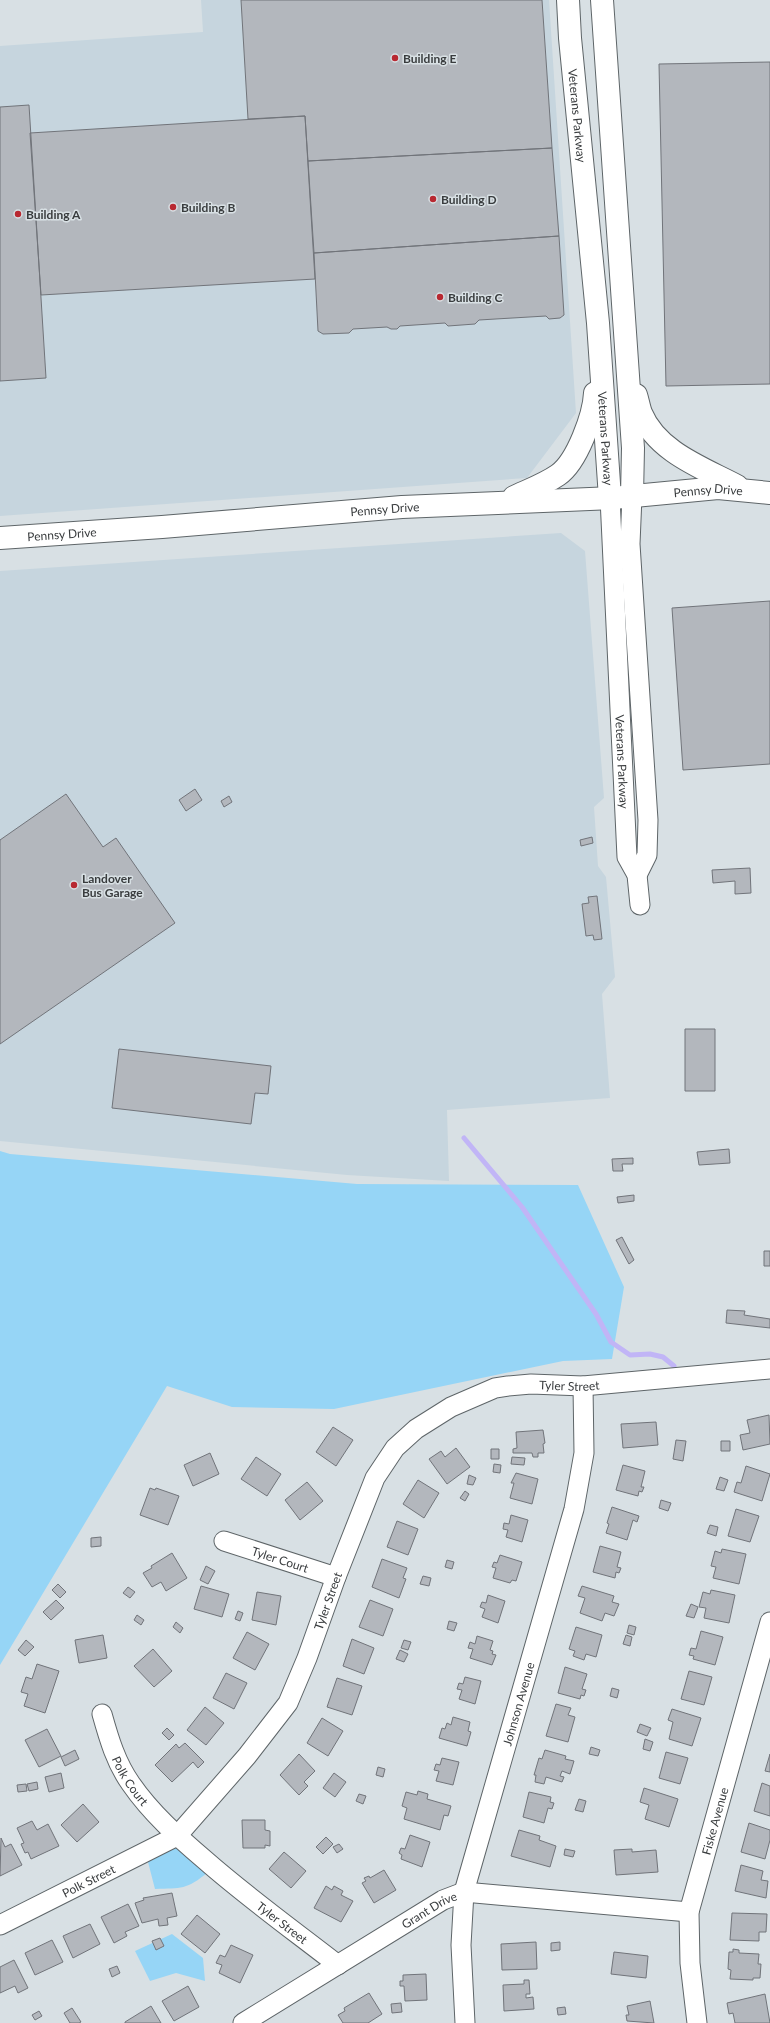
<svg xmlns="http://www.w3.org/2000/svg" width="770" height="2023" viewBox="0 0 770 2023" font-family="Lato,sans-serif">
<style>
.built{fill:#c6d5de}
.green{fill:#96d5f6}
.lines{fill:none;stroke-linecap:round;stroke-linejoin:round}
.stream{stroke:#c1b5f6;stroke-width:5}
.building{fill:#b3b7bd;stroke:#71747a}
.minor-casing{stroke:#5e6568;stroke-width:21}
.secondary-casing{stroke:#5e6568;stroke-width:24}
.minor{stroke:#fff;stroke-width:19}
.secondary{stroke:#fff;stroke-width:22}
.poi-dot{fill:#b82831;stroke:#d8e0e4;stroke-width:1.5}
.labels{text-anchor:middle;dominant-baseline:central;stroke-width:3;stroke-linejoin:round;paint-order:stroke}
.poi-label{font-size:12px;font-weight:bold;fill:#393c3e;stroke:#d8e0e4;text-anchor:start}
.street-label{font-size:12px;fill:#393c3e;stroke:#d8e0e4}
</style>
<rect width="100%" height="100%" fill="#d8e0e4"/>
<path class="built" d="M201,0H549L576,413L527,478L0,516V46L203,32Z
M561,533L585,551L604,798L594,807L598,866L606,877L615,977L602,994L610,1098L447,1110L449,1181L347,1175L0,1141V571Z"/>
<path class="green" d="M0,1151L10,1154L357,1184L578,1185L624,1287L612,1359L563,1361L334,1409L232,1407L167,1386L0,1665Z
M182,1847L208,1872C187,1890 181,1888 155,1889L148,1862L155,1853Z
M172,1934L203,1958L205,1981L176,1973L150,1981L135,1951Z"/>
<g class="lines">
<path class="stream" d="M464,1138L522,1207L596,1314L611,1342L630,1355L650,1354L663,1357L674,1366"/>
</g>
<path class="building" d="M241,0H542L552,148L308,161L305,116L248,119Z
M770,62V384L666,386L659,64Z
M29,105L46,378L0,381V107Z
M305,116L315,279L41,295L30,133Z
M552,148L559,236L314,253L308,161Z
M559,236L564,315L560,318L549,319L546,316L479,320L475,324L448,326L445,323L400,326L397,329H391L387,327L353,329L349,333L323,334L318,331L314,253Z
M770,601V764L683,770L672,608Z
M195,789L202,800L186,811L179,800Z
M66,794L103,847L116,838L175,923L0,1044V840Z
M229,796L232,802L224,807L221,801Z
M592,837L593,843L581,846L580,840Z
M750,868L751,893L735,894V881L713,883L712,870Z
M597,896L602,939L594,940L593,935L586,936L582,904L589,903L588,897Z
M685,1029H715V1091H685Z
M119,1049L271,1066L268,1094L255,1093L251,1124L112,1108Z
M729,1149L730,1163L699,1165L697,1152Z
M633,1158V1164H622L623,1171H613L612,1159Z
M634,1195V1201L618,1203L617,1197Z
M622,1237L634,1260L629,1264L616,1240Z
M764,1251H770V1266H764Z
M727,1310L745,1311L744,1315L770,1319V1328L726,1323Z
M769,1415L770,1444L743,1450L740,1435L750,1433L747,1420Z
M656,1422L658,1445L623,1448L621,1424Z
M333,1427L353,1440L336,1466L316,1452Z
M543,1430L545,1443L543,1444L544,1453H538V1457H533L532,1453H513V1449L517,1448L516,1432Z
M676,1440L686,1441L683,1461L673,1459Z
M721,1441H730V1451H721Z
M456,1448L470,1467L447,1484L429,1459L441,1451L445,1457Z
M491,1449H499V1459H491Z
M210,1453L219,1474L193,1486L184,1465Z
M256,1457L281,1474L267,1496L241,1479Z
M512,1457L525,1458L524,1465L511,1464Z
M494,1464L501,1465L500,1473L493,1472Z
M623,1465L645,1471L641,1487H644L642,1492L639,1491L638,1496L616,1490Z
M746,1466L770,1474L762,1501L734,1492L737,1482L741,1483Z
M516,1473L538,1479L532,1504L510,1498L514,1483H511Z
M469,1475L476,1478L473,1485L467,1484Z
M720,1477L728,1480L724,1491L716,1489Z
M418,1480L439,1493L424,1518L403,1504Z
M307,1482L323,1501L300,1520L285,1500Z
M150,1488L155,1490L156,1488L179,1496L168,1525L140,1515Z
M465,1491L469,1494L465,1501L460,1498Z
M661,1500L671,1503L668,1511L659,1508Z
M612,1507L639,1516L637,1522L633,1520L627,1540L606,1533L609,1524L607,1523Z
M736,1509L759,1516L750,1542L728,1536Z
M511,1515L528,1520L522,1542L506,1537L508,1530L503,1529L504,1523L509,1524Z
M397,1521L418,1529L408,1555L387,1547Z
M710,1525L718,1527L716,1536L707,1533Z
M101,1537V1546L91,1547V1538Z
M600,1546L621,1552L617,1567L621,1568L619,1573L616,1572L615,1578L593,1572Z
M722,1549L746,1554L739,1584L713,1578L716,1567L711,1566L715,1551L721,1553Z
M172,1553L187,1578L166,1591L161,1582L152,1587L143,1573L152,1568L151,1566Z
M500,1555L522,1562L516,1581L512,1580L510,1583L493,1578L496,1568L492,1567L494,1562L497,1563Z
M382,1559L407,1568L403,1578L406,1579L399,1598L372,1587Z
M447,1560L454,1562L452,1569L445,1567Z
M206,1566L215,1571L208,1584L200,1580Z
M423,1576L431,1578L429,1586L420,1584Z
M58,1584L66,1592L60,1598L52,1590Z
M201,1586L229,1594L222,1617L194,1609Z
M582,1586L614,1596L612,1602L619,1604L614,1616L605,1613L602,1621L580,1613L585,1598L578,1596Z
M128,1587L135,1592L130,1598L123,1593Z
M711,1590L735,1595L729,1623L704,1618L706,1608L699,1607L703,1592L710,1594Z
M257,1592L281,1596L276,1625L252,1620Z
M488,1595L505,1601L498,1623L482,1617L485,1609L480,1607L482,1602L486,1603Z
M56,1600L64,1608L51,1620L43,1612Z
M370,1600L393,1609L383,1636L359,1627Z
M691,1604L698,1607L694,1618L686,1616Z
M238,1611L243,1613L240,1621L235,1619Z
M137,1615L144,1620L141,1625L134,1620Z
M449,1621L457,1623L454,1631L447,1629Z
M176,1622L183,1628L180,1633L173,1627Z
M629,1625L636,1627L634,1635L627,1633Z
M576,1627L602,1635L596,1657L586,1654L584,1660L573,1656L575,1651L569,1649Z
M701,1631L723,1637L715,1665L693,1659L694,1656L689,1655L691,1648L696,1649Z
M247,1632L269,1644L255,1670L233,1658Z
M103,1635L107,1658L79,1663L75,1640Z
M626,1635L632,1637L630,1646L623,1644Z
M477,1636L493,1641L490,1650L493,1651L492,1654L496,1655L492,1665L470,1658L473,1649L468,1648L470,1642L475,1644Z
M352,1639L374,1648L364,1674L343,1666Z
M26,1640L34,1647L25,1656L18,1650Z
M404,1640L411,1642L408,1650L401,1648Z
M153,1649L172,1671L154,1687L134,1666Z
M400,1650L408,1654L404,1662L396,1659Z
M37,1664L59,1671L45,1713L24,1706L28,1694L21,1692L26,1677L32,1679Z
M565,1667L587,1674L582,1689L586,1690L584,1696L581,1695L580,1699L558,1693Z
M689,1671L712,1677L704,1705L681,1699Z
M226,1673L247,1683L234,1709L213,1698Z
M465,1677L481,1681L475,1704L459,1699L462,1690L457,1689L459,1683L463,1684Z
M337,1678L362,1686L352,1715L327,1707Z
M612,1688L619,1690L617,1698L610,1696Z
M556,1704L571,1708L568,1715L575,1717L568,1742L546,1736Z
M205,1707L224,1723L206,1745L187,1730Z
M672,1709L701,1718L692,1746L669,1739L673,1722L668,1720Z
M453,1717L470,1722L468,1731L471,1732L467,1746L439,1738L442,1728L445,1729L447,1723L451,1725Z
M322,1718L343,1731L328,1756L307,1743Z
M640,1724L651,1728L647,1736L637,1732Z
M167,1728L174,1735L169,1740L162,1733Z
M47,1729L61,1756L39,1767L25,1740Z
M645,1739L653,1742L650,1751L643,1749Z
M185,1743L204,1762L198,1768L193,1762L172,1782L155,1765L176,1744L179,1748Z
M591,1747L600,1750L598,1756L589,1754Z
M75,1750L79,1759L65,1766L61,1757Z
M545,1750L566,1756L565,1759L574,1761L570,1774L562,1771L560,1776L564,1777L562,1782L546,1777L544,1784L535,1782L536,1775H534L539,1758L542,1759Z
M666,1752L688,1758L680,1784L659,1778Z
M299,1754L315,1771L304,1782L308,1786L299,1795L280,1775Z
M770,1754V1772L765,1771Z
M442,1758L459,1762L453,1785L436,1781L439,1771L434,1770L436,1764L440,1765Z
M378,1767L385,1769L383,1777L376,1775Z
M61,1773L64,1788L49,1792L45,1777Z
M334,1773L346,1782L335,1797L323,1788Z
M37,1782L38,1789L29,1791L27,1784Z
M762,1783L770,1786V1816L754,1811Z
M26,1784L27,1791L18,1792L17,1785Z
M644,1788L678,1799L669,1827L645,1819L649,1805L640,1802Z
M418,1791L428,1794L427,1799L451,1806L448,1816L444,1815L440,1830L404,1819L407,1808L402,1806L406,1792L417,1795Z
M529,1792L551,1797L550,1802L554,1803L552,1809L548,1808L544,1823L523,1817Z
M359,1794L366,1796L363,1804L356,1801Z
M579,1799L586,1801L583,1812L575,1810Z
M83,1804L99,1822L77,1842L61,1825Z
M242,1820H265V1830L270,1831V1846L265,1845V1848H243Z
M32,1821L37,1830L48,1824L59,1846L31,1859L28,1852L25,1853L21,1844L24,1843L17,1828Z
M749,1823L770,1830V1840L765,1859L741,1852Z
M519,1830L540,1836L539,1840L556,1846L550,1867L511,1856Z
M410,1835L430,1842L422,1867L401,1859L402,1855L399,1853L401,1848L405,1849Z
M326,1837L333,1844L323,1854L316,1847Z
M1,1838L5,1847L11,1844L22,1865L0,1876Z
M339,1844L343,1849L337,1853L333,1847Z
M565,1849L575,1851L573,1857L564,1855Z
M632,1849V1852L656,1850L658,1872L616,1875L614,1850Z
M284,1852L306,1871L291,1888L269,1869Z
M741,1865L763,1871L761,1880L768,1881L766,1898L735,1891Z
M384,1870L396,1890L374,1903L362,1883L366,1881L364,1878L369,1876L370,1878Z
M326,1886L332,1890L334,1886L343,1891L341,1895L353,1901L341,1922L314,1908Z
M172,1893L177,1916L167,1918L168,1925L159,1926L158,1919L142,1923L135,1903L144,1900L143,1898Z
M128,1904L139,1926L125,1932L127,1936L114,1943L101,1917Z
M732,1913L767,1914L766,1932H759V1941L730,1940Z
M197,1915L220,1934L205,1953L181,1934Z
M90,1924L100,1944L73,1958L63,1936Z
M160,1938L164,1946L156,1950L152,1941Z
M52,1940L63,1962L35,1975L25,1953Z
M536,1942L537,1969L502,1970L501,1944Z
M560,1942V1950L551,1951V1943Z
M231,1945L253,1955L240,1983L219,1973L222,1965L216,1963L220,1955L225,1957Z
M733,1949L739,1950V1953L759,1954L758,1964H761L760,1978H753V1980L730,1979L731,1970L728,1969L729,1952H733Z
M614,1952L648,1956L646,1978L611,1974Z
M14,1960L28,1988L18,1993L15,1986L0,1993V1967Z
M117,1966L120,1973L112,1977L109,1969Z
M426,1974L427,2000L405,2001L404,1986H400V1981H403V1975Z
M524,1980H529L530,1994H526V1998L533,1997L534,2009L504,2011L503,1985L524,1984Z
M188,1986L199,2007L174,2021L162,2001Z
M369,1993L382,2014L368,2023H343L338,2015L345,2011L344,2008Z
M765,1994L770,2023H735L733,2013L729,2014L727,2003Z
M650,2001L654,2023L627,2021L626,2015H629L627,2006Z
M401,2003L402,2012L392,2013L391,2004Z
M151,2006L161,2023H125V2022Z
M565,2007L566,2014L558,2015L557,2008Z
M72,2008L81,2022L79,2023H70L64,2013Z
M39,2011L42,2016L35,2020L32,2015Z"/>
<g class="lines">
<defs>
<g id="minor">
<path d="M632,496L630,544L648,820L647,855L637,875"/>
<path id="s1" d="M610,498L627,857L637,875L640,905"/>
<path id="s2" d="M224,1541L336,1577"/>
<path id="s3" d="M102,1714C109,1739 116,1763 131,1784C151,1813 178,1837 205,1860C247,1897 293,1930 338,1965"/>
<path id="s4" d="M0,1925L177,1836L247,1756L288,1703L307,1658L336,1577L375,1478L395,1448L416,1429L451,1407L495,1388L508,1386L531,1384L583,1386L770,1369"/>
<path id="s5" d="M243,2023L443,1900L464,1892L689,1912"/>
<path id="s6" d="M465,2023L461,1945L464,1892L574,1509L584,1453L583,1386"/>
<path id="s7" d="M697,2023L690,1963L689,1912L770,1622"/>
</g>
<g id="secondary">
<path id="s8" d="M568,0L570,38L598,323L610,498"/>
<path d="M602,0L633,448L632,496"/>
<path d="M636,395C638,401 639,408 641,413C657,452 703,468 737,486"/>
<path d="M514,497C529,490 545,484 558,475C577,462 594,415 595,393"/>
<path id="s9" d="M0,538L162,527L402,507L613,498L718,488L770,493"/>
</g>
</defs>
<use href="#minor" class="minor-casing"/>
<use href="#secondary" class="secondary-casing"/>
<use href="#minor" class="minor"/>
<use href="#secondary" class="secondary"/>
</g>
<g class="poi-dot">
<circle cx="395" cy="58" r="4"/>
<circle cx="433" cy="199" r="4"/>
<circle cx="173" cy="207" r="4"/>
<circle cx="18" cy="214" r="4"/>
<circle cx="440" cy="297" r="4"/>
<circle cx="74" cy="885" r="4"/>
</g>
<g class="labels">
<g class="poi-label">
<text x="403" y="58">Building E</text>
<text x="441" y="199">Building D</text>
<text x="181" y="207">Building B</text>
<text x="26" y="214">Building A</text>
<text x="448" y="297">Building C</text>
<text x="82" y="878">Landover<tspan x="82" dy="14">Bus Garage</tspan></text>
</g>
<g class="street-label">
<text stroke="none"><textPath href="#s8" startOffset="116">Veterans Parkway</textPath></text>
<text stroke="none"><textPath href="#s8" startOffset="440">Veterans Parkway</textPath></text>
<text stroke="none"><textPath href="#s9" startOffset="710">Pennsy Drive</textPath></text>
<text stroke="none"><textPath href="#s9" startOffset="386">Pennsy Drive</textPath></text>
<text stroke="none"><textPath href="#s9" startOffset="62">Pennsy Drive</textPath></text>
<text stroke="none"><textPath href="#s1" startOffset="264">Veterans Parkway</textPath></text>
<text stroke="none"><textPath href="#s4" startOffset="841">Tyler Street</textPath></text>
<text stroke="none"><textPath href="#s2" startOffset="59">Tyler Court</textPath></text>
<text stroke="none"><textPath href="#s4" startOffset="481">Tyler Street</textPath></text>
<text stroke="none"><textPath href="#s6" startOffset="327">Johnson Avenue</textPath></text>
<text stroke="none"><textPath href="#s3" startOffset="73">Polk Court</textPath></text>
<text stroke="none"><textPath href="#s7" startOffset="206">Fiske Avenue</textPath></text>
<text stroke="none"><textPath href="#s4" startOffset="99">Polk Street</textPath></text>
<text stroke="none"><textPath href="#s5" startOffset="218">Grant Drive</textPath></text>
<text stroke="none"><textPath href="#s3" startOffset="282">Tyler Street</textPath></text>
</g>
</g>
</svg>
